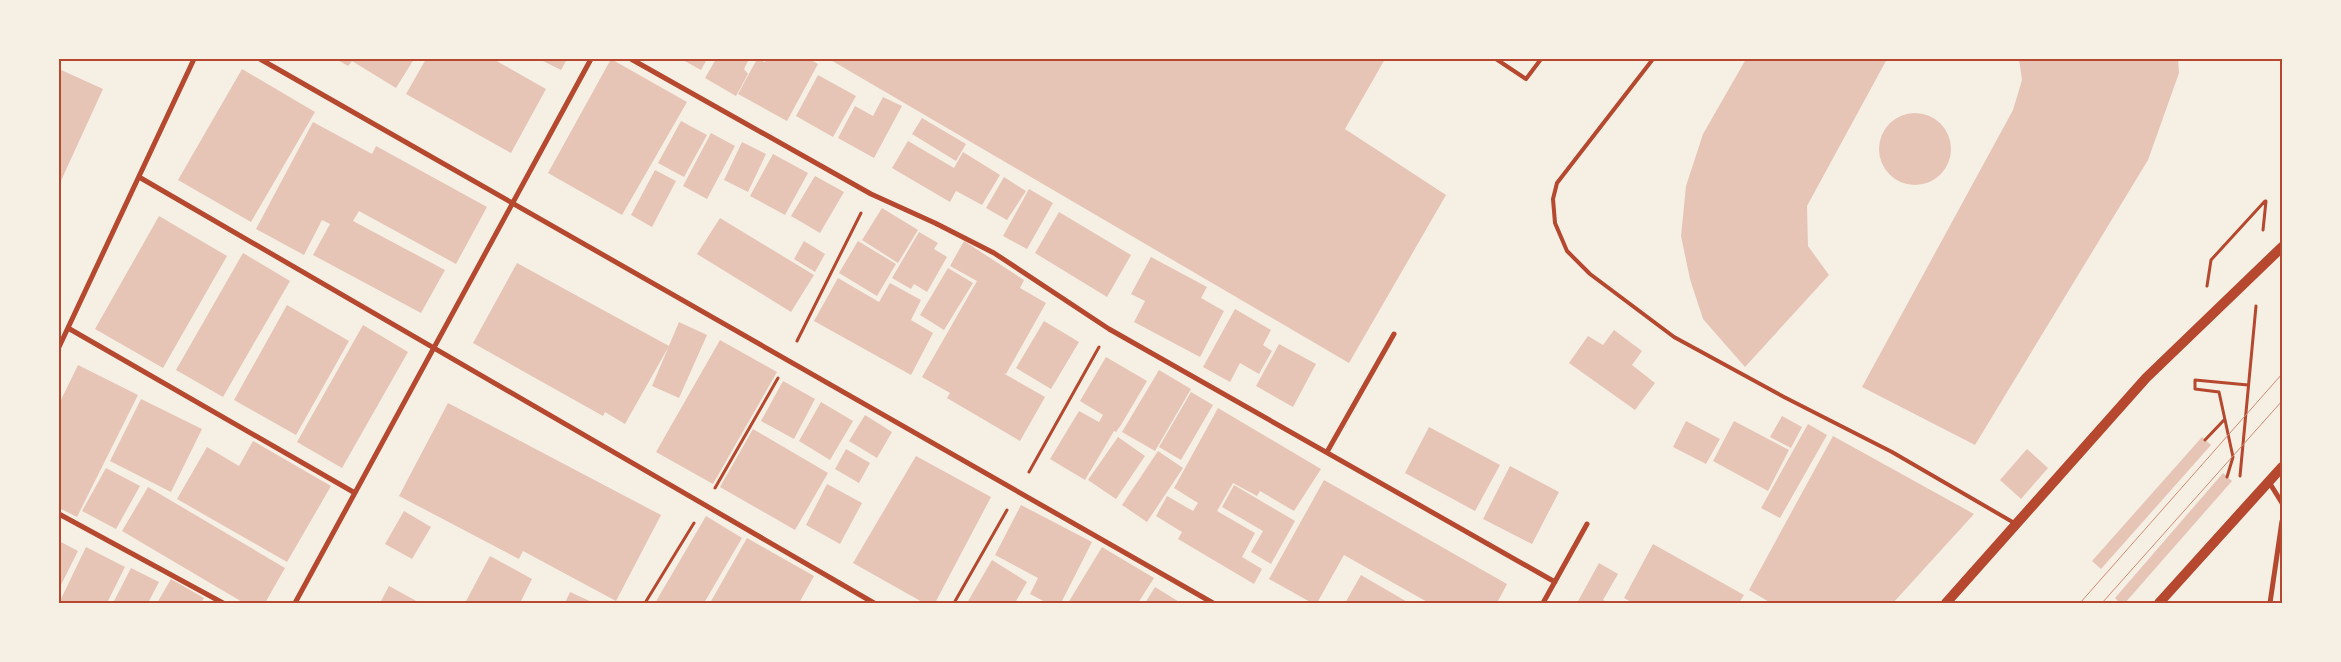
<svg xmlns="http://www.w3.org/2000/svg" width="2341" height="662" viewBox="0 0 2341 662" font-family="'Titillium Web',sans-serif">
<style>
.building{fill:#e6c5b7}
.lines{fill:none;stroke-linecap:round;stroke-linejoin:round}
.path{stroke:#b5482f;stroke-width:3}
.service{stroke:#b5482f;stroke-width:4}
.minor{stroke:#b5482f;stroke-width:5}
.secondary{stroke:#b5482f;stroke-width:10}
.tram{stroke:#cf8b77;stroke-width:1}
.neatline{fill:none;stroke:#b5482f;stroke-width:2}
</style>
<rect width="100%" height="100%" fill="#f6efe4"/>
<path class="building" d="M336,59H414L396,88L352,61L348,66Z
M426,59H493L546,89L511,153L406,94Z
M539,59H567L561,70Z
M611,59L687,102L622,215L548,173Z
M681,59H707L701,70Z
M716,59H749L744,69L748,74L736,96L705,78Z
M757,59L765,62L767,59H809L818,64L787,121L738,94Z
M829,59H1385L1345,129L1446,195L1349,363Z
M1746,59H1887L1807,206L1808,246L1829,275L1745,367L1703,319L1690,279L1681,236L1686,186L1703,134Z
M2019,59H2178L2179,73L2148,160L1975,445L1862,387L2013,110L2022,80Z
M59,69L103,89L59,185Z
M242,69L315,112L251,222L178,180Z
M818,75L856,96L833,137L796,116Z
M883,97L902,106L874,158L838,138L855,106L873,116Z
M1879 149a36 36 0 1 1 72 0a36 36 0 1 1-72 0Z
M922,118L966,144L956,161L912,134Z
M681,121L707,135L684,177L658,163Z
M313,122L372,154L376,146L487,207L456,264L359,211L353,221L445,270L421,313L313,255L330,224L322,220L304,255L256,229Z
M711,133L735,146L707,199L683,186Z
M908,141L954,168L963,152L1000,175L982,205L956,191L950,202L892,168Z
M742,142L766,154L748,192L724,180Z
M773,154L808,173L785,215L750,196Z
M655,170L676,181L652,227L631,215Z
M815,176L844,192L820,233L791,216Z
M1004,177L1026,191L1007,220L986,208Z
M1029,189L1053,203L1027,249L1003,236Z
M882,208L918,230L898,263L862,240Z
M1059,212L1131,255L1107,297L1035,253Z
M159,216L227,256L163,368L95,329Z
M720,218L814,275L791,312L697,254Z
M919,232L938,243L934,249L947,257L927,292L914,284L911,289L892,278Z
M804,241L825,254L815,272L794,259Z
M858,241L896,264L877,296L839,273Z
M964,241L1024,280L1020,288L1046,303L1006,374L1003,373L1045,397L1020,441L947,398L950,393L922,377L977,281L950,266Z
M243,253L290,281L223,397L176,370Z
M1151,257L1207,287L1201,298L1224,311L1200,357L1134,322L1145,301L1131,294Z
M517,263L669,346L625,424L605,412L603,416L473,343Z
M948,268L973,283L944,330L920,315Z
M838,278L879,302L890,283L921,300L911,320L933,333L911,375L814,321Z
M287,305L349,341L296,435L234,400Z
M1235,309L1271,330L1263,345L1272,351L1259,374L1240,363L1230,382L1203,367Z
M1044,321L1079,342L1051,389L1016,368Z
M679,322L707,335L679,398L652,386Z
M363,325L408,352L342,468L297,442Z
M1614,330L1642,351L1632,365L1655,383L1635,410L1569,363L1588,336L1603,345Z
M720,340L777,372L713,484L656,452Z
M1279,344L1316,364L1293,407L1256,386Z
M1106,357L1147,381L1121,425L1116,432L1114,431L1085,480L1050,459L1079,411L1099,422L1103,415L1080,401Z
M78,365L138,395L77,517L59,508V404Z
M1159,370L1191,389L1155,451L1122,432Z
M783,381L815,399L794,439L761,421Z
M1191,392L1213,405L1181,460L1159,447Z
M141,399L202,429L171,492L110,461Z
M821,402L853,421L830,460L799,441Z
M448,403L661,515L616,601L523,551L519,559L399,496Z
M1218,408L1321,469L1294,511L1260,491L1257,496L1233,483L1217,511L1255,533L1242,557L1262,569L1254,584L1178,539L1182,532L1156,516L1167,496L1193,511L1198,503L1174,488Z
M865,415L892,432L877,458L849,441Z
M1782,416L1802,427L1791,448L1770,437Z
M1686,421L1720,439L1706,464L1673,447Z
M1734,421L1789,450L1768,491L1713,461Z
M1808,424L1827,435L1780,518L1761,508Z
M1429,427L1500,465L1475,511L1405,473Z
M753,429L828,473L795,530L720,487Z
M1833,436L1974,514L1893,603H1771L1749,590Z
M1118,437L1145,456L1116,499L1088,480Z
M2202,437L2211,445L2101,569L2092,561Z
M253,441L331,486L287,562L177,499L207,447L239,466Z
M846,449L870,463L859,483L835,469Z
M2027,449L2048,468L2021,499L2000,480Z
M1158,451L1183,468L1147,522L1122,505Z
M916,456L991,497L935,603H924L853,563Z
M1510,466L1559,492L1532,544L1483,519Z
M106,468L140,486L116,529L82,511Z
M2223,473L2232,481L2125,603H2120L2115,598Z
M1324,480L1507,584L1497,603H1429L1344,555L1317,603H1312L1269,579Z
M827,484L862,503L840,544L806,525Z
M1234,485L1295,521L1271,564L1251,552L1263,531L1222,507Z
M148,487L285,568L265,603H244L122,531Z
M1021,505L1092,542L1061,603H1047L1030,594L1038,578L995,555Z
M404,511L431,527L412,559L385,544Z
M706,516L742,538L704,603H655Z
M747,538L814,576L799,603H710Z
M59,541L78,551L59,589Z
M1653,544L1744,595L1739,603H1633L1624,598Z
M86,547L125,567L107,603H59Z
M1102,547L1154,578L1138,603H1068Z
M490,556L532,579L520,603H465Z
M992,560L1027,582L1016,601L1020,603H967Z
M1599,563L1618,574L1603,600L1609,603H1577Z
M131,568L159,582L148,603H113Z
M1361,575L1409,603H1345Z
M171,579L204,598L201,603H157Z
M389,586L420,603H380Z
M1155,587L1181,603H1145Z
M570,592L594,603H565Z"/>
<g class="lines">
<path class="path" d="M2263,230L2266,201
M2207,286L2211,260L2265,201
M797,341L861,213
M2205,440L2224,420
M1029,472L1099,347
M2240,476L2256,306
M2227,477L2233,457L2219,392L2195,389V380L2248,385
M715,488L778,378
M645,603L694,523
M954,603L1007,510"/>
<path class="service" d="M1496,59L1526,79L1541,59
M1653,59L1557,183L1553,199L1555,223L1567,251L1590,274L1674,337L1784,397L1892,452L2016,524"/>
<path class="minor" d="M260,59L1213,603
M631,59L871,194L935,223L994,253L1109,329L1555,582
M139,177L874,603
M68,328L355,493
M59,347L194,59
M1327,452L1394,334
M2269,482L2282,503
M59,514L223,603
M295,603L591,59
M1543,603L1587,524
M2270,603L2282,521"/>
<path class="secondary" d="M1946,603L2146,378L2282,247
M2159,603L2282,467"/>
<path class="tram" d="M2080,603L2282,374
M2102,603L2282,401"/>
</g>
<rect width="2341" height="662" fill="none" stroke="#f6efe4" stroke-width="120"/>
<rect x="60" y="60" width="2221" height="542" class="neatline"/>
</svg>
